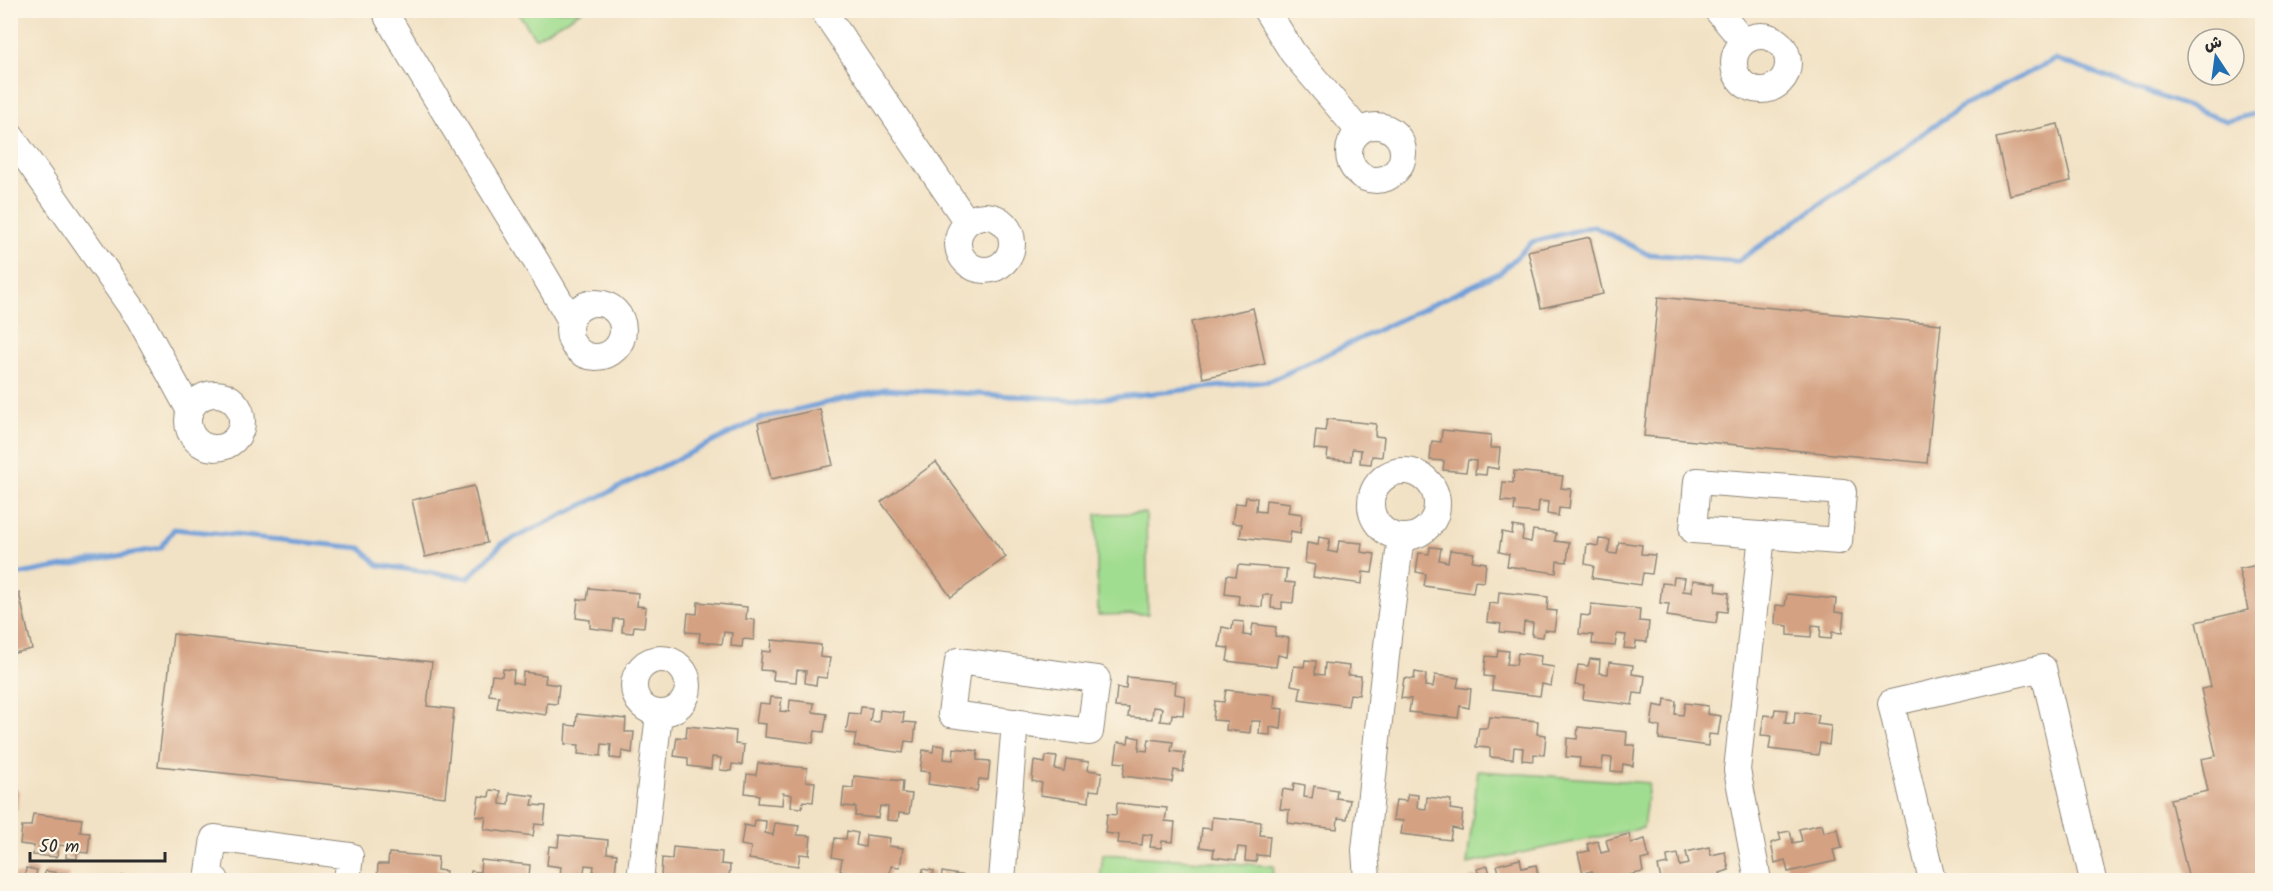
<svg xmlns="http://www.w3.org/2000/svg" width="2273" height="891" viewBox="0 0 2273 891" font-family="Kalam,'Playpen Sans Arabic',sans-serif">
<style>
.green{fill:#a1dd90;stroke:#66845e;stroke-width:1.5}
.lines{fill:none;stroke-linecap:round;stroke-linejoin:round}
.stream{stroke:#6f9fd8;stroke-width:5}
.building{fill:#d4a182}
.minor-casing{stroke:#8e8678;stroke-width:28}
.minor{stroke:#fff;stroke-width:26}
</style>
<rect width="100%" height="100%" fill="#fcf5e5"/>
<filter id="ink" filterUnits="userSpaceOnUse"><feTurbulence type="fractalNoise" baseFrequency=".0167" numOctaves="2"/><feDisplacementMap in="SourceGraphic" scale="12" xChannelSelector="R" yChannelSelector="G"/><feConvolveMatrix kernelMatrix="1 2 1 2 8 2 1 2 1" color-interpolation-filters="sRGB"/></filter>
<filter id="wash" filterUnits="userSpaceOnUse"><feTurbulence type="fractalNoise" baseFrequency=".008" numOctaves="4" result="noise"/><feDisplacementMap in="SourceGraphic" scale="24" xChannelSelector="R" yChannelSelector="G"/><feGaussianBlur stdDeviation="1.35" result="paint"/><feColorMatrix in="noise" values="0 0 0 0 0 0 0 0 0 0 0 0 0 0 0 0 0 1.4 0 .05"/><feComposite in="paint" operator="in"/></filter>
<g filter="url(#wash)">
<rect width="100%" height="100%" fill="#f2e2c5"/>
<path class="green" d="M517,11H582L535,38Z
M1146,513L1148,614L1098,615L1096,514Z
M1478,771L1649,783L1643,828L1467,864Z
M1103,854L1274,866L1272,880H1100Z"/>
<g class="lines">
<path class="stream" d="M10,576L160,548L174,529L361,548L378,565L468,578L502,544L762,418L885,389L1088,400L1270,381L1501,272L1532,242L1594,226L1647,254L1738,261L1961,107L2056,59L2227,121L2262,112"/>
</g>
<g id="blocks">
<path class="building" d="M2058,124L2071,181L2009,195L1996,138Z
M1590,237L1603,294L1541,308L1528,251Z
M1658,297L1941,324L1927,463L1644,436Z
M1253,308L1265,364L1203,378L1191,322Z
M820,409L833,465L771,479L758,423Z
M1327,419L1376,424L1375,436L1384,437L1382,457L1372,456L1371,464L1360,463L1361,450L1352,449L1351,461L1327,459L1328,450L1314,449L1316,430L1325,431Z
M1442,430L1491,435L1490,448H1500L1498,469L1487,467L1486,475L1475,474L1476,461L1468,460L1466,472L1443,470L1444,461L1430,460L1432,441L1441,442Z
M936,462L1006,557L951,597L881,502Z
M1514,471L1563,476L1561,488L1571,489L1569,509L1559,508L1558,516L1547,514L1548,502L1539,501L1538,513L1514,511L1515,502L1501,501L1503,482L1513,483Z
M474,486L487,543L425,557L412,500Z
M1246,497L1257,498L1256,511L1265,512L1266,500L1290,503L1288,512L1302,514L1300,533L1291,531L1289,543L1240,537L1242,524L1232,523L1235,503L1245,504Z
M1513,526L1524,528L1522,540L1531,542L1533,530L1556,533L1555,541L1569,543L1567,562L1557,561L1556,573L1507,566L1509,554L1499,552L1502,532L1512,534Z
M1319,537L1330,539L1328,551L1337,553L1339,541L1362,543L1361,552L1375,554L1372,573L1363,572L1362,584L1313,577L1315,565L1305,563L1307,543L1318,545Z
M1599,539L1610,540L1608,553L1617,554L1619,542L1642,545L1641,554L1655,555L1652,574L1643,573L1641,585L1592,578L1594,566L1585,564L1587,544L1598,546Z
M1430,547L1441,548L1439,560L1448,562L1450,550L1474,553L1472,561L1486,563L1484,582L1475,581L1473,593L1424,586L1426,574L1416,572L1419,553L1429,554Z
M2262,564V880H2189L2170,799L2208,791L2201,759L2216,756L2201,689L2211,687L2196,622L2248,610L2239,569Z
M1238,565L1287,569L1285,582L1295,583L1293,603L1282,602V609L1271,608L1272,595H1263L1262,607L1238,604L1239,596L1225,594L1227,575L1236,576Z
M1674,577L1685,578L1683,591L1692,592L1693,580L1717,583L1716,591L1729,593L1727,612L1718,611L1716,623L1667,616L1669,604L1660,603L1662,583L1673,584Z
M589,588L638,593L637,606L646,607L644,627L634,626L633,633L622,632L623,619H614L613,631L590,628V620L576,618L578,599L587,600Z
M1499,592L1548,597L1547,610L1557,611L1554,631L1544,630L1543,637L1532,636L1533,623L1524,622L1523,634L1500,632L1501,624L1487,622L1489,603L1498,604Z
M19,593L32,649L10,654V595Z
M1787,594L1836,599L1835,612L1844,613L1842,633L1832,632L1831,639L1820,638L1821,626L1812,625L1811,637L1788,635V626L1775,624L1776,605L1785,606Z
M698,602L747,607L746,619L755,620L754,640L743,639L742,647L731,646L732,633L724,632L722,644L699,642L700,633L686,632L688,613L697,614Z
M1591,604L1640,609L1639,621L1649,622L1647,642L1636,641L1635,649L1624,648L1626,635L1617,634L1615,646L1592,644L1593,635L1579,634L1581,615L1590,616Z
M1233,621L1244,622L1243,635L1251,636L1253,624L1276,627L1275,636L1289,638L1287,657L1278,655L1276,667L1227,661L1229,648L1219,647L1222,627L1232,629Z
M173,634L432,662L427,706L454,709L445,797L158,766Z
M772,640L821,645L820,657L830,658L827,678L817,677L816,685L805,683L806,671L797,670L796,682L773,680L774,671L760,670L762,651L771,652Z
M1498,650L1509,651L1507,664L1516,665L1518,653L1541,656L1540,665L1554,667L1551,686L1542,684L1540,696L1492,690L1493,677L1484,676L1486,656L1497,657Z
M1590,659L1600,660L1599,673L1608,674L1609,662L1633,665L1632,674L1645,676L1643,694L1634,693L1632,705L1583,699L1585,686L1575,685L1578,665L1588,666Z
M1305,660L1316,661L1315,674L1324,675L1325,663L1349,666L1348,675L1361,676L1359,695L1350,694L1348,706L1299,699L1301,687L1291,685L1294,666L1304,667Z
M503,669L514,670L513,682L522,684L523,672L546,675L545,683L559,685L557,704L547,703L546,715L497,708L499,696L489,695L492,675L502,676Z
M1415,672L1426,674L1425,686L1433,687L1435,675L1459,678L1457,687L1471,689L1469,708L1460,706L1458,718L1409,712L1411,699L1401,698L1404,678L1414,679Z
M1127,677L1176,682L1175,694L1185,696L1183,715L1172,714L1171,722L1160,721L1162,708L1153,707L1152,719L1128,717L1129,708L1115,707L1117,688L1126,689Z
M1226,690L1275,695L1274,708L1283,709L1281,729L1270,727V735L1259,734L1260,721H1251L1250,733L1226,730L1227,721L1213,720L1215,701L1224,702Z
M771,697L782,698L780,711L789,712L790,700L814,703L813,712L827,714L824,732L815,731L813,743L765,737L766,724L756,723L759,703L770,704Z
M1665,699L1676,701L1675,714L1683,715L1685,703L1708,706L1707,714L1721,716L1718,735L1709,734L1708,746L1659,739L1660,727L1651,725L1654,705L1664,707Z
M861,707L872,708L870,721L879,722L880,710L904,713L903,722L916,723L914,742L905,741L903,753L854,746L856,734L846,733L849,713L860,714Z
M1775,709L1787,710L1785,723L1794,724L1795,712L1819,715L1817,724L1831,726L1829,745L1820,743L1818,755L1769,749L1771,736L1761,735L1764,715L1774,716Z
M577,714L626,719L625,732H634L632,753L622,751L621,759L610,758L611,745L602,744L601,756L578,754L579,745L565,744L566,725L576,726Z
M1489,717L1538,721L1537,734L1546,735L1544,755L1534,754L1533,761L1522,760L1523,748L1514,747L1513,759L1490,757V748L1476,747L1479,728H1487Z
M687,726L736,731L735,744L744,745L742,765L732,764L731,771L720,770L721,758L712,757L711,769L688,766V758L674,756L677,737L686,738Z
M1578,727L1627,732L1626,745H1635L1633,766L1623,764L1622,772L1611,771L1612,758L1603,757L1602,769L1579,767L1580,758L1566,757L1567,738L1577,739Z
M1129,736L1140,738L1139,750L1147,751L1149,739L1173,742L1171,751L1185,753L1183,772L1174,770L1172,782L1123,776L1125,763L1115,762L1118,742L1128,743Z
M934,745L945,746L944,759L953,760L954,748L978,751L977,760L990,761L988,780L979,779L977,791L928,784L930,772L920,771L923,750L933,752Z
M1046,756L1057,757L1055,769L1064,771L1066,759L1089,762L1088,770L1102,772L1099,791L1090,790L1089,802L1040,795L1042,783L1032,781L1034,761L1045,763Z
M758,763L807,768L806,781L815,782L813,802L803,801L802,808L791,807L792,795L783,793L782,805L758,803L759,795L745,793L747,774L756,775Z
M854,776L903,781L902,793L912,794L909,814L899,813L898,821L887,820L888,807L880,806L878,818L855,816L856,807L842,806L844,787L853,788Z
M1294,783L1305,785L1304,797L1312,798L1314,786L1337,790L1336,798L1350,800L1347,819L1338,818L1337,829L1288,823L1289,810L1280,809L1283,789L1293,791Z
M10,790H19L17,810H10Z
M490,790L501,791L500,804L509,805L510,793L534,796L532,805L546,806L544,825L535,824L533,836L484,829L486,817L476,816L479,796L489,797Z
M1408,794L1418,795L1417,808L1426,809L1427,797L1451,800L1450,809L1463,811L1461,830L1452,828L1450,840L1401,834L1403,821L1393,820L1396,800L1406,801Z
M1117,803L1167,808L1165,821L1175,822L1173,842L1162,841L1161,848L1150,847L1152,835L1143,834L1142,845L1118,843L1119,835L1105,833L1107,814L1116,815Z
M33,814L82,819L80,832L90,833L88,853L77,852V859L66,858L67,846L58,845L57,857L33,855L34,846L20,844L22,826H31Z
M1212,817L1261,822L1260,835L1270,836L1268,856L1257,855L1256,862L1245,861L1246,848L1238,847L1236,860L1213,857L1214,849L1200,847L1202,828L1211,829Z
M755,820L766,821L765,833L773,835L775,823L799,826L797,835L811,836L809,855L800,854L798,866L749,859L751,847L741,845L744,825L754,827Z
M1822,824L1824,832L1838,829L1842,848L1833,850L1836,861L1788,872L1785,860L1775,863L1771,843L1781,840L1779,833L1790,831L1793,843L1802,841L1799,829Z
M847,831L858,833L856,845L865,847L866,835L890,838L889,846L903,848L900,867L891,866L889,878L840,871L842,859L832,857L835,838L846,839Z
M1629,834L1631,843L1645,839L1649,858L1641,860L1643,872L1606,880H1595L1592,871L1583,873L1578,853L1589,851L1587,844L1598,841L1601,853L1609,851L1606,840Z
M559,835L608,840L607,853L617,854L615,874L604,873L603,880L592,879L594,866L585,865L583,878L560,875L561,867L547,865L549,846L558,847Z
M673,847L722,852L721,864L730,865L729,880H707V878L698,877V880H674L675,878L661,877L662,858L672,859Z
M1709,847L1711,855L1725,852L1729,870L1720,873L1722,880H1661L1658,866L1668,864L1667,856L1678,854L1680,866L1689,864L1686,852Z
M389,853L438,857L437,870L446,871L445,880H377L378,864H388Z
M1520,859L1522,868L1536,865L1539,880H1469V878L1479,876L1477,869L1488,866L1491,879L1500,876L1497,865Z
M481,860L530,865L529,877L543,880H470L471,871L480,872Z
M26,868L37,870L35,880H13L14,874L25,875Z
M923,869L934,871L932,880H911V875L922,877Z
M45,871L69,874L68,880H44Z
M942,872L966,876L965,880H941Z
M122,876L133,877L132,880H121Z"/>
</g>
</g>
<g filter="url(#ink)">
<use href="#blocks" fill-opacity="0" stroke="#8e8678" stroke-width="1.5"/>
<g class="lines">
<defs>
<path id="minor" d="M386,10L388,18C447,119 512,217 570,319
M823,10L967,222
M1266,10L1293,53L1359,131
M1717,10L1744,42
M1734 63a27 27 0 1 1 54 0a27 27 0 1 1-54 0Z
M1349 153a27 27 0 1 1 54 0a27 27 0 1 1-54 0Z
M10,135L139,318L190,411
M958 243a27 27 0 1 1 54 0a27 27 0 1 1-54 0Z
M569 330a27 27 0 1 1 54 0a27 27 0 1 1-54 0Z
M188 421a27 27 0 1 1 54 0a27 27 0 1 1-54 0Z
M1371 504a33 33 0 1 1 66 0a33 33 0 1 1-66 0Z
M1697,481L1843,492L1839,541L1693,530Z
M634 686a27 27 0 1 1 54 0a27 27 0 1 1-54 0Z
M958,661L1097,679L1090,732L951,714Z
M216,880L208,879L214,838L350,856L347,880
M640,880L659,714
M1002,880L1015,722
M1367,880L1365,850L1388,637L1401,537
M1758,880L1737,770L1762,535
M1932,880L1891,703L2043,668L2093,880"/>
</defs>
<use href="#minor" class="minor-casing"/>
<use href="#minor" class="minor"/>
</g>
</g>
<rect width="2273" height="891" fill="none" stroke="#fcf5e5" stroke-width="36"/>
<g transform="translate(2216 57) rotate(347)"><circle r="28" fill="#fcf5e5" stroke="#a8a49b" stroke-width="1.5"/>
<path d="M0-4.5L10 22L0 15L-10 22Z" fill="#1f6fb2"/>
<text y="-9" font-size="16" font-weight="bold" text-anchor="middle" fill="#2b2b2b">ش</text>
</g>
<path d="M30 852v9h135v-9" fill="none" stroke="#2b2b2b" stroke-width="3"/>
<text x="39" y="852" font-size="18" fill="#2b2b2b" stroke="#fcf5e5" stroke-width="4.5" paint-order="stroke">50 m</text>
</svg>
